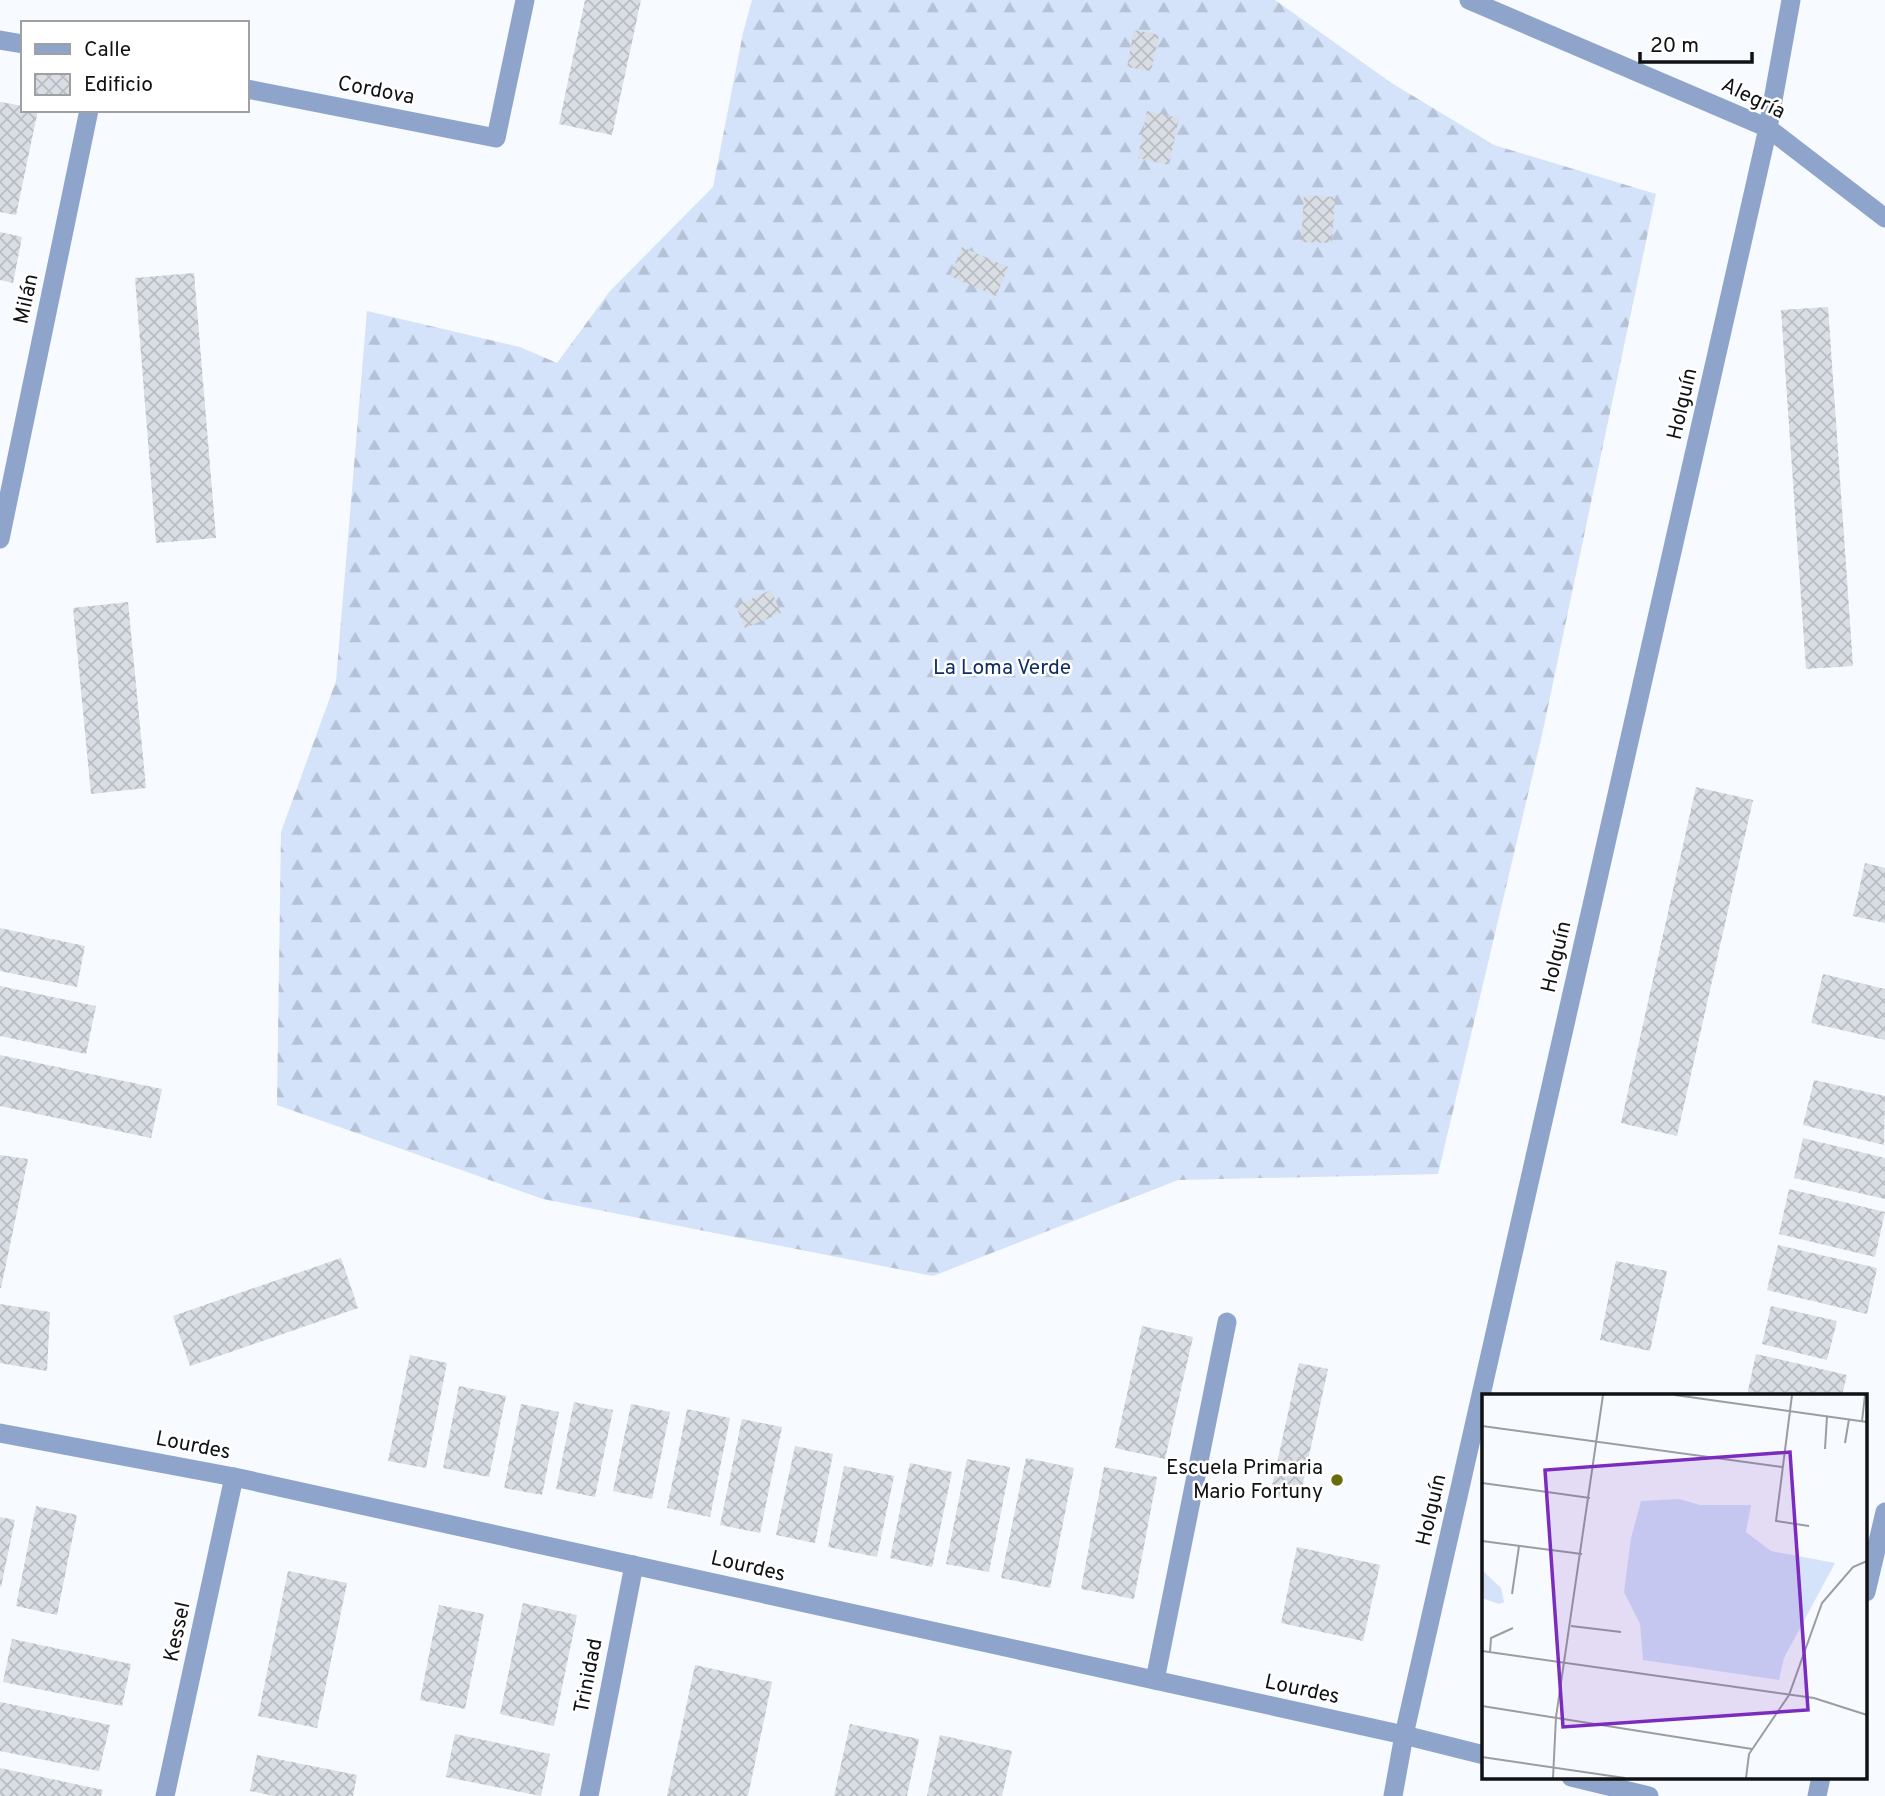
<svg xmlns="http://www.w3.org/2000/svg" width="1885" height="1796" viewBox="0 0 1885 1796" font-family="Overpass,sans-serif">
<defs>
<pattern id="forest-firs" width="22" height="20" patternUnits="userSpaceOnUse" patternTransform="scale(1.75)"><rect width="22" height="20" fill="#d4e2fa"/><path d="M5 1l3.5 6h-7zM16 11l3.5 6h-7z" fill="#b5c1d5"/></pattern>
<pattern id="building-cross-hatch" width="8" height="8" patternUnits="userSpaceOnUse" patternTransform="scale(1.75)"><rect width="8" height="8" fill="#d9dde4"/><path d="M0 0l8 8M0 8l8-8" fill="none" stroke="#b9bdc3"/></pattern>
</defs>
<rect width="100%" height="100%" fill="#f7fafe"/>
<polygon fill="url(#forest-firs)" points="752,0 1275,0 1390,82 1494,145 1656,194 1542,735 1438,1174 1178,1180 933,1276 543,1199 277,1105 281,832 336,681 367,311 520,347 557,363 610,291 713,187 743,33"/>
<g fill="url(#building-cross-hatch)">
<polygon points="585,0 641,0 612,135 559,124"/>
<polygon points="1134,30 1159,35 1151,71 1127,67"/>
<polygon points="0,102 23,106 23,110 38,110 16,215 0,212"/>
<polygon points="1147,111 1179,118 1169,165 1138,158"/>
<polygon points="1304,195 1335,197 1332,243 1301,242"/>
<polygon points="0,232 22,237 13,283 0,280"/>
<polygon points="962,247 1008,267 996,296 950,276"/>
<polygon points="194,273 216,538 156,543 135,278"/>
<polygon points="1828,307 1853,666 1806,669 1781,310"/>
<polygon points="771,590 781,613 745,628 736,606"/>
<polygon points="128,602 146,788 91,794 73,608"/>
<polygon points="1696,787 1753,800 1677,1136 1621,1123"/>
<polygon points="1865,863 1885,868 1885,923 1853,916"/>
<polygon points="0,928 85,946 77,987 0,971"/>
<polygon points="1823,974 1885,989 1885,1040 1811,1023"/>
<polygon points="0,986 96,1006 86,1054 0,1036"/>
<polygon points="0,1055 162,1089 151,1138 0,1106"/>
<polygon points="1814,1080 1885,1096 1884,1145 1803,1125"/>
<polygon points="1803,1138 1885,1158 1885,1199 1794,1178"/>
<polygon points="0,1155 28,1159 1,1288 0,1288"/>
<polygon points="1789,1189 1885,1212 1875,1257 1779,1234"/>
<polygon points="1778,1245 1877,1268 1867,1314 1767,1290"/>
<polygon points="341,1258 358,1308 190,1366 173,1316"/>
<polygon points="1616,1261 1667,1271 1650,1351 1600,1340"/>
<polygon points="0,1304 50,1312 47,1371 0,1363"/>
<polygon points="1771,1306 1837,1321 1827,1360 1762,1344"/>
<polygon points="1142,1326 1193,1337 1165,1459 1115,1448"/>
<polygon points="1756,1354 1847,1375 1842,1395 1747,1395"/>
<polygon points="410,1355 447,1363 426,1468 388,1461"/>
<polygon points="1299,1363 1328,1369 1299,1501 1270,1495"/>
<polygon points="459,1386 506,1396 489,1477 443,1468"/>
<polygon points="574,1402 613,1410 595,1497 556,1489"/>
<polygon points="521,1404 559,1412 542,1495 504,1488"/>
<polygon points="631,1404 670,1412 652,1499 613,1491"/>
<polygon points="687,1409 730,1418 710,1517 667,1508"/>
<polygon points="742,1419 782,1427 760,1533 720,1525"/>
<polygon points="795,1446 833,1454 815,1543 776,1535"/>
<polygon points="1026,1458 1074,1468 1050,1588 1001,1578"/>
<polygon points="967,1459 1010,1467 989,1572 946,1564"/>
<polygon points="910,1463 952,1472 932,1567 890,1558"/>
<polygon points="844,1466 894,1476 877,1557 828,1547"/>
<polygon points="1104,1467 1157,1477 1134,1599 1081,1589"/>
<polygon points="36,1506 77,1515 57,1615 16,1606"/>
<polygon points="0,1517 15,1520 1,1587 0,1586"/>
<polygon points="1297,1547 1380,1565 1363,1641 1281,1623"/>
<polygon points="288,1571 347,1583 317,1728 258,1716"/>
<polygon points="523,1603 577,1615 554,1726 500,1714"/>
<polygon points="439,1605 484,1614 465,1709 420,1700"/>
<polygon points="12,1639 131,1664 122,1706 3,1682"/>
<polygon points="695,1665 772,1682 748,1796 667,1796"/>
<polygon points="0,1702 110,1725 99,1771 0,1751"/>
<polygon points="850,1724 919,1739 907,1796 834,1796"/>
<polygon points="455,1734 550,1754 541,1796 446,1777"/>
<polygon points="940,1735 1012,1751 1002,1796 927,1796"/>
<polygon points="257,1755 357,1775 353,1796 274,1796 250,1791"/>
<polygon points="0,1768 103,1790 101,1796 0,1796"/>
</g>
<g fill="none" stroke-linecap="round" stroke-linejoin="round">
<polyline stroke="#8ea4cb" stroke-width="19" points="247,89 496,138 525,0"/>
<g stroke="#8ea4cb" stroke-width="19">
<polyline points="0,40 23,44"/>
<polyline points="0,539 89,110"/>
<polyline points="1155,1680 1227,1322"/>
<polyline points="165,1796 234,1477"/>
<polyline points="589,1796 634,1565"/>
<polyline points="1393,1796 1404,1735 1768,128 1469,0"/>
</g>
<g stroke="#8ea4cb" stroke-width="19">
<polyline points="1791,0 1768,128 1885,218"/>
<polyline points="0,1433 234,1477 1404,1735 1484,1755"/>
<polyline points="1866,1592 1885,1512"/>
<polyline points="1571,1777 1649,1796"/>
<polyline points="1817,1796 1821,1777"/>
</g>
</g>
<circle fill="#696c0c" stroke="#fff" stroke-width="2.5" cx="1337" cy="1480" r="7"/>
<g text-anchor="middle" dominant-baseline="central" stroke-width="5" stroke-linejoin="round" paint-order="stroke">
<g font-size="21" fill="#101113" stroke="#fff">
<text transform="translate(376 91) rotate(11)">Cordova</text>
<text transform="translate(1753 99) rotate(26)">Alegría</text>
<text transform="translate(27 299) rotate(-78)">Milán</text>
<text transform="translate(1683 404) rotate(-77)">Holguín</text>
<text transform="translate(1557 957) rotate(-77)">Holguín</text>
<text transform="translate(193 1446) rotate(11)">Lourdes</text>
<text transform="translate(1432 1510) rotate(-77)">Holguín</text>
<text transform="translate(748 1567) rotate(13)">Lourdes</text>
<text transform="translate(178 1632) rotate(-78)">Kessel</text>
<text transform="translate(589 1676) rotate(-79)">Trinidad</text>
<text transform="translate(1302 1690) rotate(12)">Lourdes</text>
</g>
<g font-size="21" fill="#0e2e67" stroke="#fff">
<text x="1002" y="668">La Loma Verde</text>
</g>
<g font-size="21" fill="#101113" stroke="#fff" text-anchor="end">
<text x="1323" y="1468">Escuela Primaria<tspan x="1323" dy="24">Mario Fortuny</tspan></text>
</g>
</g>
<g transform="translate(1482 1394)">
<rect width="385" height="385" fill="#f7fafe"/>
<path d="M 0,176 L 19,194 L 22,208 L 17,210 L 0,204 Z" fill="#d4e2fa"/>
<path d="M 197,105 L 218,111 L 269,111 L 264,138 L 289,157 L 353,169 L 302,264 L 297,286 L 161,266 L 158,230 L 142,198 L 149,144 L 159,107 Z" fill="#d4e2fa"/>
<path fill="none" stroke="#9b9da0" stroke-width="2" d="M 193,1 L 385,28M 310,1 L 294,127 L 327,132M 380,27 L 383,1M 0,32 L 300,73M 363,49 L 367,25M 343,55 L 345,22M 0,89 L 108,104M 0,147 L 100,160M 30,200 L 37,152M 89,232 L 139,238M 0,257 L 332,304 L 385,321M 8,258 L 9,244 L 31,234M 0,312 L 270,355M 0,363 L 143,384M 71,384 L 74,323 L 121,1M 264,384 L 267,360 L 307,301 L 340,209 L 371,173 L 385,167"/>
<path fill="#7b2cbf" fill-opacity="0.15" stroke="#7b2cbf" stroke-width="3.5" d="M 308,58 L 326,316 L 81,333 L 63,76 Z"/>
<rect width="385" height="385" fill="none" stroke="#101113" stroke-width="3.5"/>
</g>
<rect x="21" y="21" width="228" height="91" fill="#ffffff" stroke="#9fa0a1" stroke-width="2"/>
<rect x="35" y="44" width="35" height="10" fill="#8ea4cb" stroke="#9fa0a1" stroke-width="2"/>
<text x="84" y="56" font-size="21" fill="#101113">Calle</text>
<rect x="35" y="74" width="35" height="21" fill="url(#building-cross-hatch)" stroke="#9fa0a1" stroke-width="2"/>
<text x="84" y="91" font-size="21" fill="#101113">Edificio</text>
<path d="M1640 52v10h112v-10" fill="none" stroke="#101113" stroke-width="3.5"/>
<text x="1650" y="52" font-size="21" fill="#101113" stroke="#ffffff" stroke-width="5" paint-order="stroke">20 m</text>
</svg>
